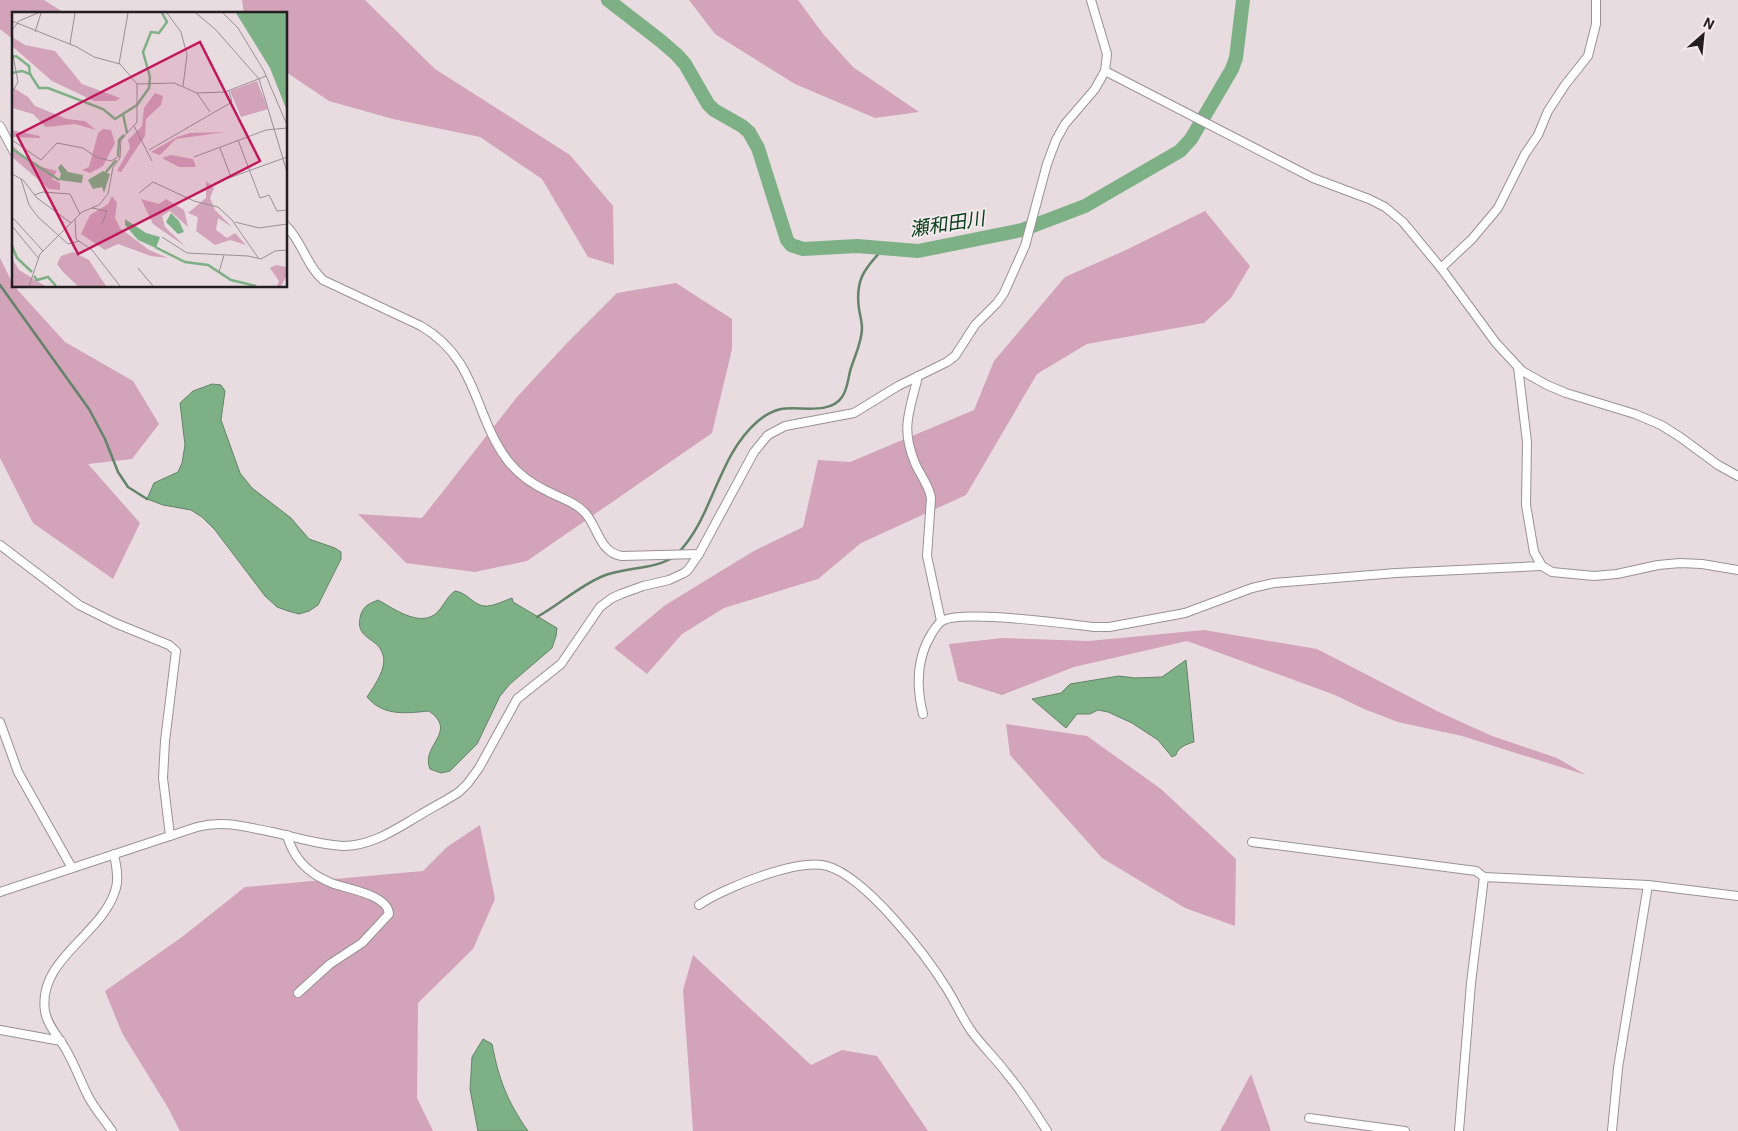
<svg xmlns="http://www.w3.org/2000/svg" width="1738" height="1131" viewBox="0 0 1738 1131" font-family="Roboto,'Noto Sans JP',sans-serif">
<rect width="100%" height="100%" fill="#e8dce1"/>
<g fill="#d2a3b9">
<polygon points="0,0 44,0 66,14 14,14 14,40 0,29"/>
<polygon points="242,0 365,0 435,69 570,155 613,206 614,265 588,257 542,179 480,137 393,119 329,101 286,72 286,14 244,14"/>
<polygon points="689,0 798,0 824,35 853,67 919,112 875,118 795,84 715,34"/>
<polygon points="1205,211 1250,266 1231,298 1204,323 1087,344 1037,374 966,495 861,543 818,579 724,608 682,634 647,674 614,648 664,606 752,552 803,527 818,460 850,462 974,410 994,361 1065,277 1126,250"/>
<polygon points="0,258 14,286 65,342 133,381 159,424 132,459 88,464 140,523 113,579 33,523 0,458"/>
<polygon points="676,283 732,319 732,349 712,433 527,561 475,572 406,563 358,514 422,518 517,397 567,343 617,293"/>
<polygon points="1204,630 1317,649 1439,712 1492,736 1557,758 1586,775 1462,736 1398,722 1364,709 1335,695 1187,641 1074,667 1002,695 958,681 949,644 1002,638 1089,641"/>
<polygon points="1006,724 1087,736 1161,789 1236,859 1235,926 1185,908 1102,858 1010,755"/>
<polygon points="480,825 495,899 473,949 418,1003 417,1098 433,1131 180,1131 167,1106 122,1033 105,991 182,937 245,887 423,871 447,847"/>
<polygon points="693,955 811,1065 842,1050 877,1056 928,1131 693,1131 683,990"/>
<polygon points="1251,1074 1271,1131 1220,1131 1223,1126"/>
</g>
<g fill="#7eb086" stroke="#638468">
<polygon points="212,384 221,385 225,391 221,420 240,473 252,488 291,518 309,539 335,548 341,552 341,559 318,605 309,611 299,614 288,611 277,607 265,596 215,530 202,517 191,510 163,505 147,499 154,483 178,472 182,463 185,445 180,403 193,391"/>
<path d="M 455,591 C 467,593 470,601 480,605 C 489,609 503,601 512,598 L 513,602 L 557,628 L 556,636 L 552,648 L 510,684 L 500,696 L 477,744 L 450,771 L 441,773 L 430,769 C 420,745 459,732 429,711 C 407,713 384,717 367,697 C 374,686 387,669 383,655 C 378,636 353,640 361,614 C 364,605 371,603 378,600 C 393,608 417,626 434,615 C 442,610 446,597 455,591 Z"/>
<path d="M 1186,660 L 1194,742 C 1187,744 1178,747 1176,755 L 1172,757 L 1158,740 L 1132,723 L 1108,712 L 1098,710 L 1090,714 L 1077,714 L 1066,728 L 1032,699 L 1061,693 L 1070,684 L 1119,676 L 1135,678 L 1162,677 Z"/>
<path d="M 483,1039 L 492,1044 C 499,1080 507,1101 528,1131 L 478,1131 L 470,1089 L 472,1057 Z"/>
</g>
<g fill="none" stroke-linecap="round" stroke-linejoin="round">
<g stroke="#638468" stroke-width="2.5">
<polyline points="0,285 89,409 105,439 118,472 128,487 147,499"/>
<path d="M 678,553 C 714,516 717,456 758,421 C 765,415 772,411 781,409 C 800,406 830,415 842,397 C 848,389 848,377 851,368 C 855,355 862,342 862,328 C 862,322 860,315 859,309 C 855,280 864,269 883,249"/>
<path d="M 537,617 C 559,605 579,586 603,576 C 626,567 652,570 674,557"/>
</g>
<polyline stroke="#7eb086" stroke-width="14" points="608,0 661,41 677,55 685,64 708,104 714,110 742,126 749,132 758,148 787,240 791,245 803,249 857,246 918,251 1022,230 1085,206 1180,151 1191,139 1232,69 1236,58 1243,0"/>
<g stroke="#9a9095" stroke-width="10">
<g id="minor">
<polyline points="1105,71 1313,178 1369,199 1385,207 1403,222 1441,268 1496,343 1522,371 1547,385 1566,393 1635,414 1661,425 1680,437 1718,465 1738,476"/>
<polyline points="0,126 14,152"/>
<path d="M 286,226 C 302,241 306,265 323,280 L 421,326 C 479,360 473,415 508,461 C 519,475 532,484 547,491 C 560,498 576,502 586,514 C 598,528 600,553 622,556 L 699,554"/>
<polyline points="1441,268 1472,239 1498,208 1525,154 1538,135 1548,111 1565,85 1588,56 1596,24 1596,0"/>
<polyline points="1518,367 1527,442 1526,505 1534,552 1542,566 1552,572 1594,576 1617,574 1658,565 1680,563 1702,564 1738,570"/>
<path d="M 918,376 C 910,411 900,427 915,463 C 920,475 929,485 931,498 L 927,556 L 941,621"/>
<polyline points="0,545 79,605 115,623 169,645 176,651 165,741 163,778 170,836"/>
<path d="M 923,714 C 916,686 917,657 932,633 C 935,629 938,623 942,621 C 961,609 1067,624 1094,627 L 1109,627 L 1131,623 L 1185,613 L 1252,588 L 1274,583 L 1396,573 L 1542,566"/>
<polyline points="0,722 18,772 72,868"/>
<path d="M 287,835 C 291,850 300,864 313,873 C 319,878 327,881 334,884 C 349,889 388,895 389,914 L 362,943 L 330,964 L 298,993"/>
<polyline points="1252,842 1476,871 1484,877 1648,885 1738,896"/>
<path d="M 0,892 L 197,827 C 224,820 245,827 272,832 C 295,837 319,845 343,846 C 372,846 396,829 420,815 C 433,807 447,800 459,792 L 468,783 L 479,768 L 517,699 L 561,664 L 600,607 L 612,598 L 621,594 L 643,586 L 669,580 L 684,573 L 688,570 L 699,554 L 754,452 L 768,435 L 785,426 L 854,413 L 898,386 L 947,362 L 955,356 L 975,325 L 997,303 L 1004,293 L 1025,246 L 1047,164 L 1056,140 L 1065,124 L 1095,89 L 1105,71 L 1107,54 L 1091,0"/>
<path d="M 699,905 C 723,888 798,858 827,866 C 866,877 926,955 947,989 C 956,1003 962,1018 972,1032 C 983,1047 997,1060 1008,1075 C 1023,1093 1035,1112 1047,1131"/>
<polyline points="0,1030 61,1041"/>
<polyline points="1309,1118 1405,1131"/>
<path d="M 112,1131 C 104,1119 94,1108 88,1096 C 80,1080 74,1063 65,1048 C 58,1036 47,1025 45,1011 C 37,959 104,934 116,888 C 119,877 116,865 114,854"/>
<polyline points="1459,1131 1471,983 1484,877"/>
<polyline points="1612,1131 1618,1068 1648,885"/>
</g>
</g>
<use href="#minor" stroke="#fff" stroke-width="8"/>
</g>
<g text-anchor="middle" dominant-baseline="central" stroke-width="4" stroke-linejoin="round" paint-order="stroke">
<g font-size="19" font-style="italic" fill="#044019" stroke="#f5e9ee">
<text transform="translate(947 224) rotate(-9)">瀬和田川</text>
</g>
</g>
<g transform="translate(12 12)">
<rect width="275" height="275" fill="#e8dce1"/>
<path d="M 0,25 L 13,33 L 43,39 L 70,72 L 108,86 L 104,89 L 82,89 L 40,69 L 0,34 ZM 245,69 L 256,97 L 229,105 L 218,79 ZM 0,75 L 16,85 L 23,94 L 55,107 L 73,109 L 84,118 L 63,112 L 34,115 L 21,102 L 0,96 ZM 143,81 L 151,84 L 149,93 L 134,107 L 133,124 L 109,160 L 105,159 L 118,136 L 116,128 L 130,114 L 132,96 ZM 91,117 L 99,118 L 103,131 L 91,154 L 78,161 L 70,158 L 77,155 L 86,121 ZM 0,118 L 27,124 L 29,126 L 0,125 ZM 213,120 L 164,127 L 148,143 L 139,140 L 165,125 L 178,121 ZM 0,133 L 22,153 L 45,159 L 40,167 L 48,171 L 48,178 L 37,177 L 0,145 ZM 159,143 L 181,147 L 184,155 L 167,155 L 150,146 ZM 194,169 L 202,176 L 198,186 L 203,198 L 220,215 L 206,206 L 204,218 L 215,226 L 223,221 L 234,233 L 218,228 L 203,233 L 184,219 L 186,205 L 176,201 L 194,186 ZM 100,184 L 105,191 L 103,206 L 108,216 L 137,238 L 156,246 L 139,244 L 106,232 L 93,238 L 69,222 L 78,203 L 96,192 ZM 129,187 L 147,192 L 154,187 L 172,198 L 176,215 L 158,199 L 150,204 L 153,215 L 174,235 L 141,212 ZM 61,240 L 77,248 L 94,274 L 66,274 L 51,260 L 45,252 L 49,244 ZM 0,247 L 7,258 L 33,274 L 0,274 ZM 264,253 L 275,255 L 275,263 L 269,274 L 265,274 L 267,269 L 258,256 Z" fill="#d2a3b9"/>
<path d="M 224,1 L 275,1 L 275,99 L 258,56 ZM 49,152 L 56,160 L 71,163 L 70,171 L 47,168 L 49,162 L 46,156 ZM 91,159 L 98,162 L 92,181 L 90,175 L 81,177 L 76,168 ZM 159,201 L 167,209 L 172,220 L 166,222 L 154,210 ZM 113,207 L 134,221 L 148,225 L 144,236 L 126,228 L 113,213 Z" fill="#7eb086"/>
<path fill="none" stroke="#7eb086" stroke-width="2.5" d="M 0,45 L 4,44 L 17,54 L 18,62 L 27,76 L 36,76 L 91,97 L 103,107 L 125,93 L 137,76 L 138,65 L 131,40 L 139,20 L 147,21 L 155,10 L 150,1M 0,61 L 10,59 L 18,62M 111,102 L 115,121M 0,137 L 47,168M 106,144 L 107,128 L 112,123M 94,160 L 104,148M 0,234 L 5,246 L 20,260M 143,235 L 173,250 L 196,253 L 219,268 L 244,274M 22,264 L 25,268 L 36,265 L 44,274"/>
<path fill="none" stroke="#999094" stroke-width="1" d="M 155,1 L 169,20 L 175,43 L 171,74M 184,1 L 204,18 L 247,67 L 275,160M 211,1 L 226,16 L 252,59 L 275,113M 0,9 L 65,35 L 82,45 L 108,52 L 125,72 L 125,110 L 109,128 L 108,146 L 101,155 L 96,182 L 87,193 L 70,200 L 28,242 L 17,274M 0,18 L 7,9 L 26,1M 23,20 L 29,1M 58,32 L 63,1M 0,38 L 6,70 L 0,80M 107,52 L 116,1M 125,72 L 162,71 L 185,81 L 213,80 L 254,64M 185,81 L 198,100M 122,114 L 140,149M 0,128 L 29,148 L 45,131 L 71,136 L 84,145 L 99,149 L 108,144M 226,128 L 248,186 L 257,183 L 265,199 L 275,198M 208,136 L 219,165M 137,138 L 220,90 L 217,79M 182,145 L 254,118 L 275,116M 0,162 L 11,168 L 25,186 L 59,211M 9,167 L 17,193 L 26,205 L 56,232 L 67,229M 203,171 L 275,145M 127,181 L 141,170 L 182,189 L 206,195 L 220,208 L 247,247M 22,183 L 31,180 L 58,182 L 68,202M 80,196 L 95,199 L 90,212M 0,205 L 31,239M 63,207 L 64,227 L 80,238 L 108,274M 223,210 L 247,216 L 275,212M 0,214 L 27,247M 150,225 L 175,241 L 236,244 L 249,247 L 263,239 L 275,238M 126,256 L 141,274M 207,260 L 212,243"/>
<path fill="#c2185b" fill-opacity="0.15" stroke="#c2185b" stroke-width="2.5" d="M 188,30 L 248,149 L 66,242 L 5,123 Z"/>
<rect width="275" height="275" fill="none" stroke="#231f21" stroke-width="2.5"/>
</g>
<g transform="translate(1703 35) rotate(27)" stroke="#f5e9ee" stroke-width="4" paint-order="stroke">
<path d="M0-4L9 19L0 12L-9 19Z" fill="#231f21"/>
<text y="-8" font-size="14" font-weight="bold" text-anchor="middle" fill="#231f21">N</text>
</g>
</svg>
